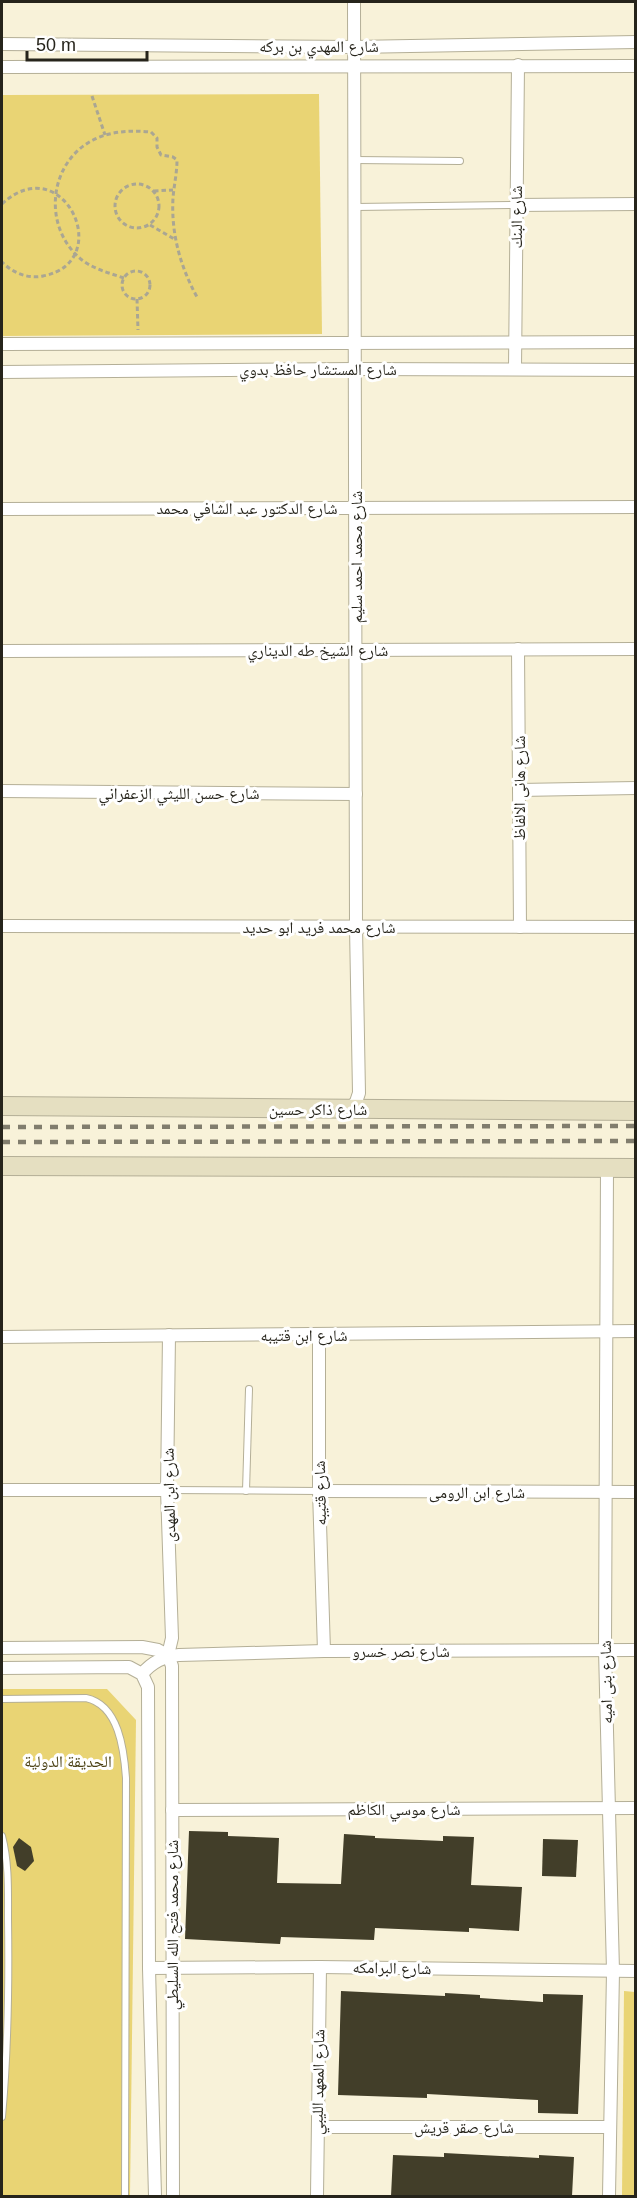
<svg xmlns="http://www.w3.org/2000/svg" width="637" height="2198" viewBox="0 0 637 2198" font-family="Helvetica,'Noto Naskh Arabic',sans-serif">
<rect width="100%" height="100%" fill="#f8f2d9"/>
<g fill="#e9d474">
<polygon points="319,94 322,334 2,336 2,95"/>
<polygon points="2,1689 107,1689 136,1720 130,2196 2,2196"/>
<polygon points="624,1991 635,1992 635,2196 622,2196"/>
</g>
<g fill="#423e29">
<polygon points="189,1831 228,1832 228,1836 279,1838 277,1883 341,1884 344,1834 375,1836 375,1838 443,1841 443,1836 474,1837 471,1885 522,1887 519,1931 469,1928 469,1932 375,1928 374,1940 281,1937 280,1944 185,1939"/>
<polygon points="19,1838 31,1847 34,1861 25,1871 17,1866 13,1847"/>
<polygon points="543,1839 578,1840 576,1877 542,1876"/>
<polygon points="341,1991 445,1996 445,1993 480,1995 480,1998 543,2002 543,1994 583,1995 578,2114 538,2113 538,2100 427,2094 427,2098 338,2095"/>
<polygon points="444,2153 539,2158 539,2155 574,2157 572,2196 391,2196 393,2155 444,2157"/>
</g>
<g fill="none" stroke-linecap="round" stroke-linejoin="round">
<g stroke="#b4af97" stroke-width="8">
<g id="service">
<polyline points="354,160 460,161"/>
<polyline points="355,207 516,205"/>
<polyline points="167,1490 319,1491"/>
<polyline points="246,1491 249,1389"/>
<path d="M 2,1699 L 86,1698 C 119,1705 124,1750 126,1778 L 125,2196"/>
<path d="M 2,1836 C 9,1863 8,1891 8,1919 C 9,1985 8,2051 2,2117"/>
</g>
</g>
<g stroke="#b4af97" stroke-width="14">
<g id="minor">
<polyline points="2,44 354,47 636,42"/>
<polyline points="2,67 636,66"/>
<polyline points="516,205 636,204"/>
<polyline points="2,344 636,342"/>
<polyline points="515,369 518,65"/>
<polyline points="2,372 355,369 636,370"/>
<polyline points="2,509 636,507"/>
<polyline points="518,649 520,927"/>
<polyline points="2,651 636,649"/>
<polyline points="519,790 636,788"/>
<polyline points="2,791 356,794"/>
<polyline points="2,926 636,927"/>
<polyline points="349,1109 356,1102 359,1093 356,927 354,2"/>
<polyline points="607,1167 605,1650 613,1971 609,2196"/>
<polyline points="319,1335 319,1491 324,1651"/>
<polyline points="2,1337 636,1331"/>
<polyline points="2,1490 167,1490"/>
<polyline points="319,1491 636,1492"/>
<polyline points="2,1648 142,1647 158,1650 168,1655"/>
<polyline points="168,1655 172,1666 173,2196"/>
<polyline points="168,1655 172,1638 167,1490 169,1335"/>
<polyline points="2,1668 129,1667 142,1674 148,1687 149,1968 155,2196"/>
<path d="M 142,1674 C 152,1662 163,1656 179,1655 L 324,1651 L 636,1650"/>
<polyline points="172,1810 636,1808"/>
<polyline points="149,1968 320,1967 636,1971"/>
<polyline points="318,2127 610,2127"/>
<polyline points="317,2196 320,1967"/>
</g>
</g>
<g stroke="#b4af97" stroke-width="20">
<g id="secondary">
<polyline points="2,1106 636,1111"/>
<polyline points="2,1166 636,1168"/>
</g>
</g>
<g stroke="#aaa693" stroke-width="3" stroke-dasharray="4.5 3" stroke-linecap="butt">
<polyline points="92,96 105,135"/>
<circle cx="137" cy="206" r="22"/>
<polyline points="154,191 173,190"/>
<path d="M 2,204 C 63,147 117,262 43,276 C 27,279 13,273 2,262"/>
<polyline points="150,225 176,240"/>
<circle cx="136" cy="285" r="14"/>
<path d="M 124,278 C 109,273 94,269 82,260 C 42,228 48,163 93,140 C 111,131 131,130 151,132 L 157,138 L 157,147 L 161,155 L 173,157 L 177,160 C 177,173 174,185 173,198 C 171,233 180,266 197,297"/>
<polyline points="137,299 138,330"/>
</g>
<use href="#service" stroke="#fff" stroke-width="6"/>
<use href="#minor" stroke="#fff" stroke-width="12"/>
<use href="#secondary" stroke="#e5dfc1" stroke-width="18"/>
<g stroke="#817d6d" stroke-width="4.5" stroke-dasharray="8 8" stroke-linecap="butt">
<polyline points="2,1127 636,1126"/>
<polyline points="2,1142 636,1141"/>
</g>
</g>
<g text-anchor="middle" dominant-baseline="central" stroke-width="6" stroke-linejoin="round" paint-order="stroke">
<g font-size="16" fill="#26241b" stroke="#fff">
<text x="319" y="46">شارع المهدي بن بركه</text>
<text transform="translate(516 217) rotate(-90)">شارع البنك</text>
<text x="318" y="369">شارع المستشار حافظ بدوي</text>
<text x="247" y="508">شارع الدكتور عبد الشافي محمد</text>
<text transform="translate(356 557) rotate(-90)">شارع محمد احمد سليم</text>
<text x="318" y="650">شارع الشيخ طه الديناري</text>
<text transform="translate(519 788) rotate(-90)">شارع هانى الالفاظ</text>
<text x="179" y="793">شارع حسن الليثي الزعفراني</text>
<text x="319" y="927">شارع محمد فريد ابو حديد</text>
<text x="318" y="1109">شارع ذاكر حسين</text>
<text x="304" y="1335">شارع ابن قتيبه</text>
<text x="477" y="1492">شارع ابن الرومى</text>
<text transform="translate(320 1493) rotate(-91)">شارع قتيبه</text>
<text transform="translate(169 1495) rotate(-91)">شارع ابن المهدى</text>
<text x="401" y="1651">شارع نصر خسرو</text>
<text transform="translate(606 1682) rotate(-91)">شارع بنى اميه</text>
<text x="404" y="1809">شارع موسي الكاظم</text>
<text transform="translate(172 1925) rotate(-90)">شارع محمد فتح الله السليطي</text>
<text transform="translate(392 1968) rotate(1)">شارع البرامكه</text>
<text transform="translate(318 2082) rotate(-89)">شارع المعهد الليبي</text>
<text x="464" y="2127">شارع صقر قريش</text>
</g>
<g font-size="16" fill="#4b4114" stroke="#fff">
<text x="68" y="1761">الحديقة الدولية</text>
</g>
</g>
<rect width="637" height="2198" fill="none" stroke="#26241b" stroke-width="6"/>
<path d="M27 51v9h120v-9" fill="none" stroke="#26241b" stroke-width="3"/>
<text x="36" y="51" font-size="18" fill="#26241b" stroke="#ffffff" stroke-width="4.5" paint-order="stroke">50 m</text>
</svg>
